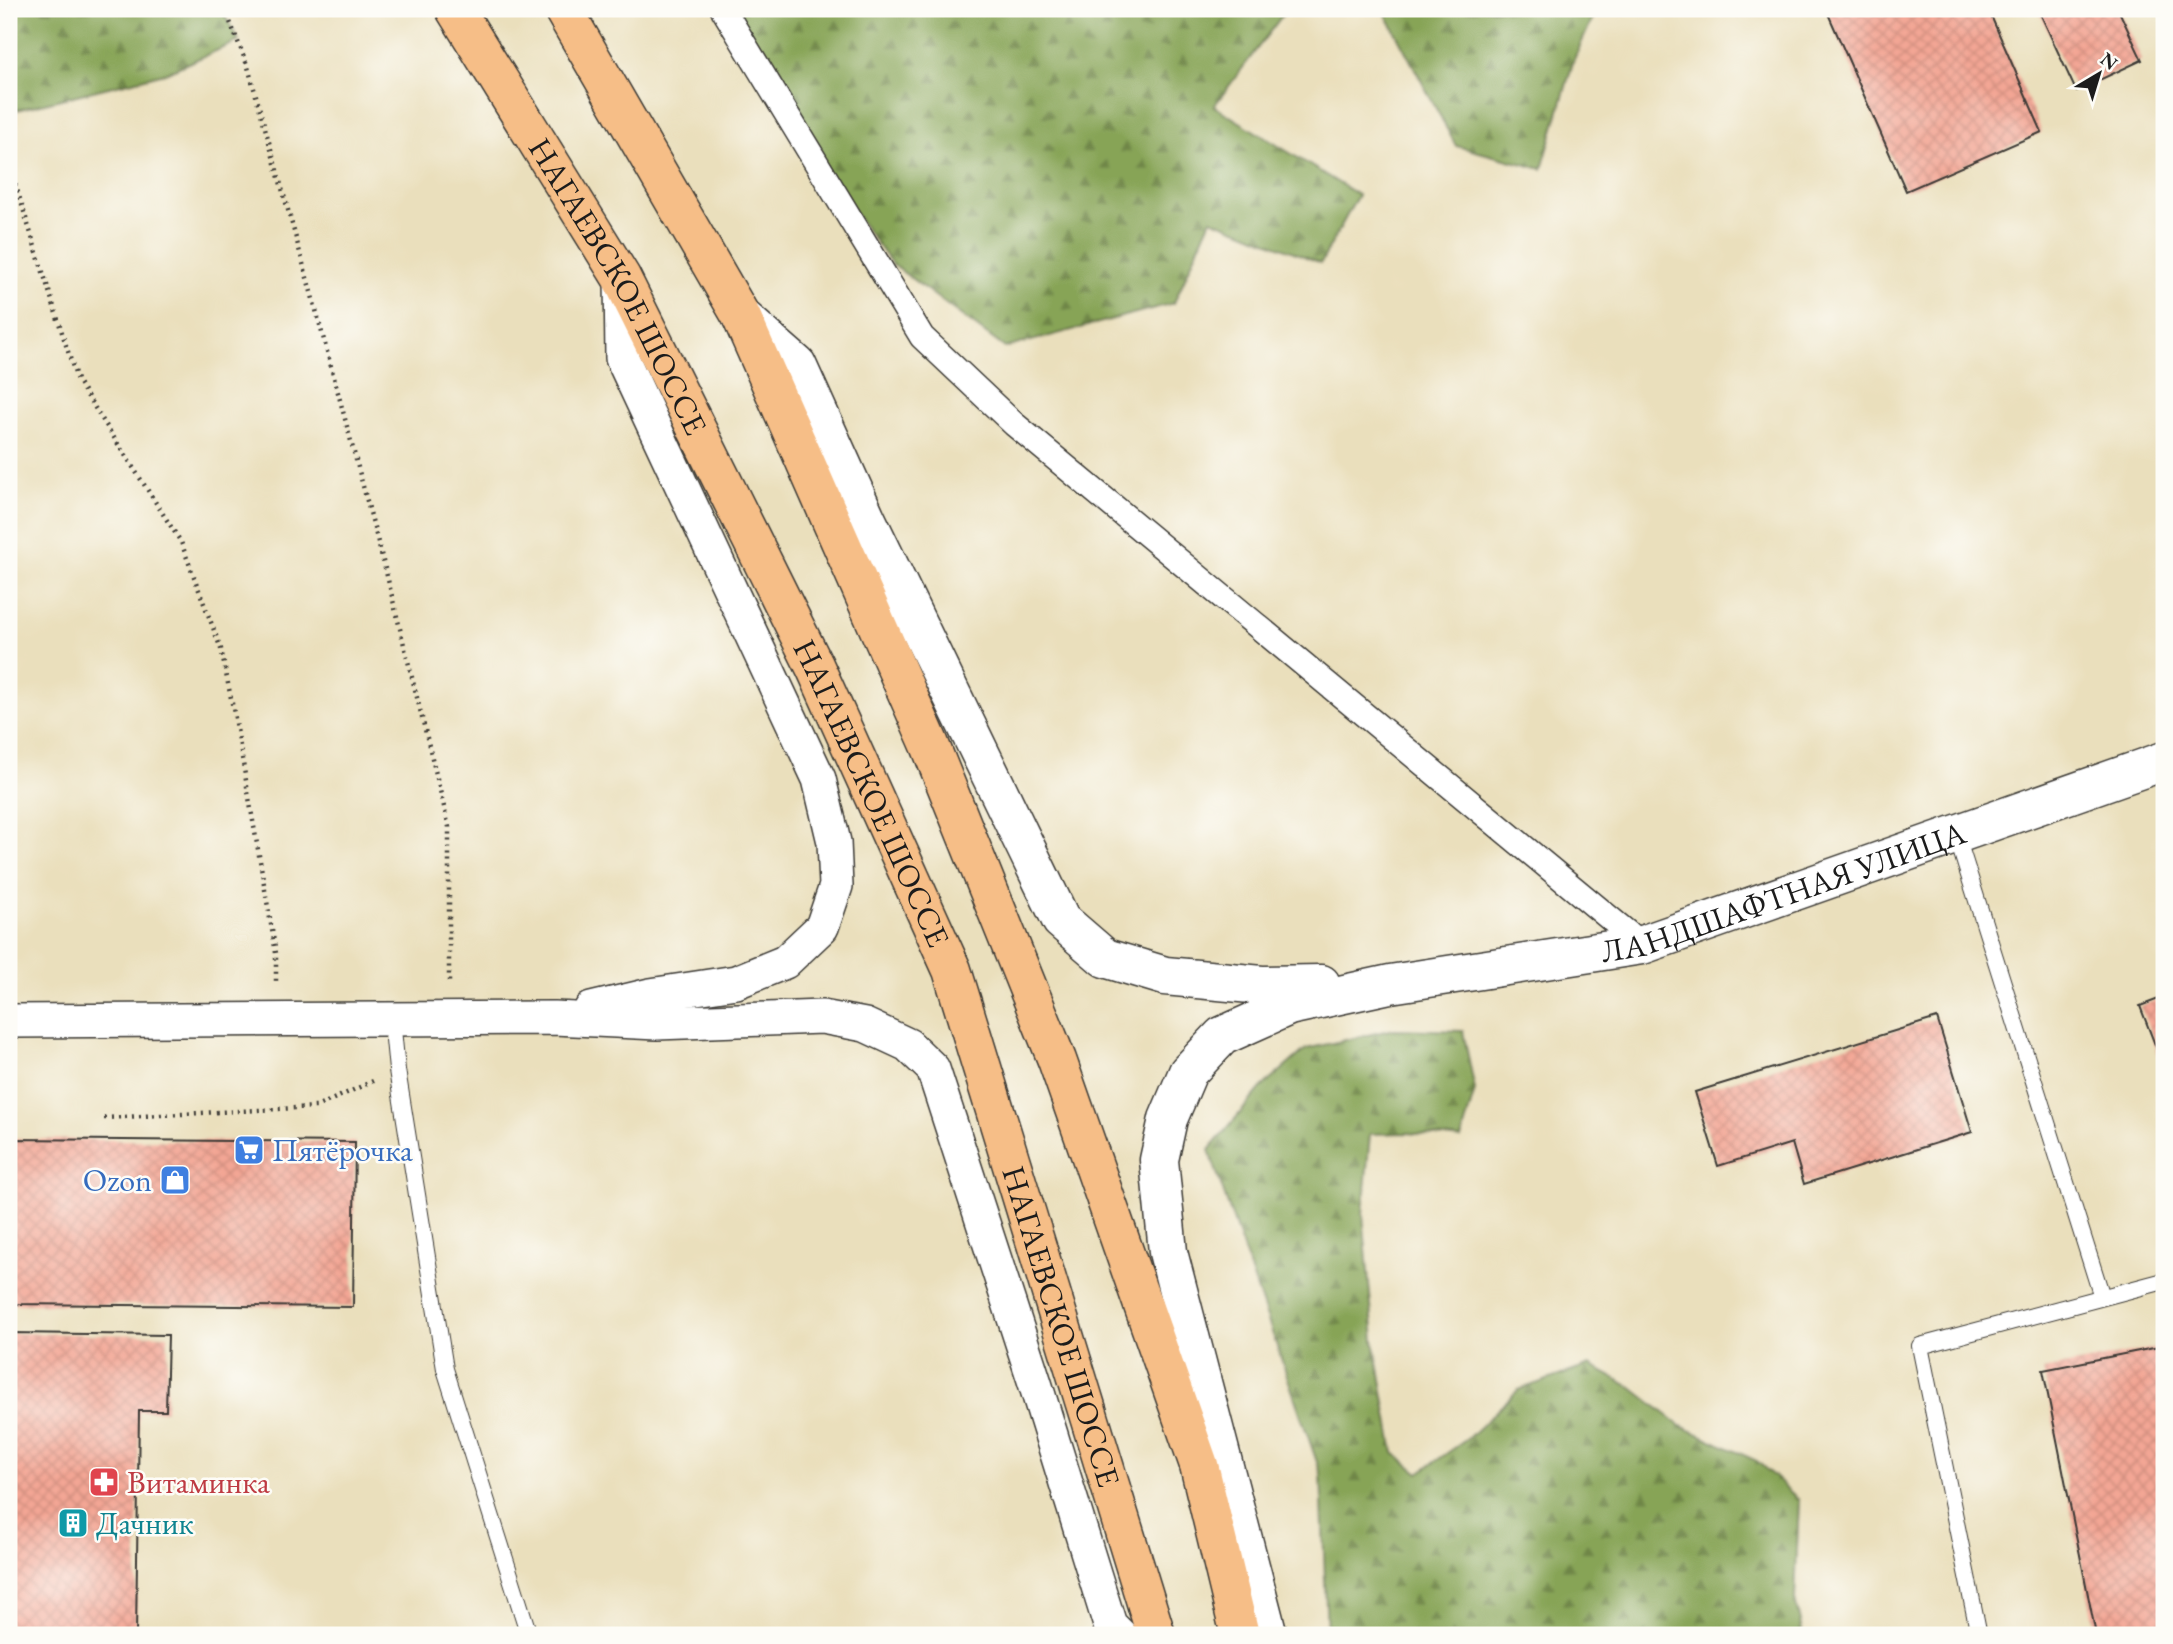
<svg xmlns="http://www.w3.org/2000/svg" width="2173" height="1644" viewBox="0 0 2173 1644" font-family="'EB Garamond',serif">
<defs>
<pattern id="forest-firs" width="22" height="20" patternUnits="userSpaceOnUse" patternTransform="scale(1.75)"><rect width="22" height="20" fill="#87a457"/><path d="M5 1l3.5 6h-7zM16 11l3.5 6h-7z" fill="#6e8547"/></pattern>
<pattern id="building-cross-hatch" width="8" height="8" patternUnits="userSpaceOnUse" patternTransform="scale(1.75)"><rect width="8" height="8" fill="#f3a694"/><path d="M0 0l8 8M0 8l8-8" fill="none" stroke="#d08e7f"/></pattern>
</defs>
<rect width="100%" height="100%" fill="#fdfcf7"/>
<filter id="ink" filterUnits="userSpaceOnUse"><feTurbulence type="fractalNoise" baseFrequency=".0143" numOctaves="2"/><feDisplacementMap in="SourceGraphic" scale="14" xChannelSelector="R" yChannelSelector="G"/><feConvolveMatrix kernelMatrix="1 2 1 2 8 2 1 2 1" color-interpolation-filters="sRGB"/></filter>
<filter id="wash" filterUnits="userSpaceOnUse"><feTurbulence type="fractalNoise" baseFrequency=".00686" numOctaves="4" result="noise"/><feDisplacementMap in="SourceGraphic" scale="28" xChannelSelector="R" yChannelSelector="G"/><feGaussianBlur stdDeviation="1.57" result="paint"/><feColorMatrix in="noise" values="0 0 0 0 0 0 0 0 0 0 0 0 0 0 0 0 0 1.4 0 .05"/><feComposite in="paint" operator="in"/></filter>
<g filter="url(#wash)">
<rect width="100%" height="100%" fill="#eadfbc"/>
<g fill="url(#forest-firs)" stroke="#52603a" stroke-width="2">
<polygon points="9,9 221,9 239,41 165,73 17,110 9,108"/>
<polygon points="725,9 1287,9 1214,106 1358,195 1321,263 1211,219 1174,303 1005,348 892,264 754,76"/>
<polygon points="1383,9 1597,9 1574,59 1542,169 1456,146"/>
<polygon points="1394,1029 1463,1031 1475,1090 1461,1139 1408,1133 1370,1134 1363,1214 1374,1340 1394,1453 1419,1473 1467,1439 1518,1390 1590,1365 1631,1387 1681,1426 1757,1461 1799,1500 1795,1600 1803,1635 1327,1635 1321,1474 1209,1150 1261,1088 1306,1049"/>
</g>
<g id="blocks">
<g fill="url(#building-cross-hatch)">
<polygon points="1826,9 1988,9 2042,132 1906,191"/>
<polygon points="2038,9 2118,9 2142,60 2076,91"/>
<polygon points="9,524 11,524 15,584 9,585"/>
<polygon points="2164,997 2164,1068 2140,1006"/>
<polygon points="1937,1018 1972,1132 1804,1184 1792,1143 1718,1166 1695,1092"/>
<polygon points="9,1139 355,1142 353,1307 9,1304"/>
<polygon points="9,1333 168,1335 166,1411 139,1411 136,1635 9,1635"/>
<polygon points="2164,1346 2164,1635 2096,1635 2043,1370"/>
</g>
</g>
</g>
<g filter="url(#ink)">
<use href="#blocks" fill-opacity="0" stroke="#3b3934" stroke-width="2"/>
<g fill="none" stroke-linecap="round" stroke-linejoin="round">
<g stroke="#3b3934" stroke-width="18">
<g id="service">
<polyline points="1956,834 2102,1297"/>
<polyline points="392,1019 397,1070 445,1369 529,1635"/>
<polyline points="1979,1635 1920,1346 2164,1281"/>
</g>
</g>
<g stroke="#3b3934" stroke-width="27">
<polyline id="pedestrian" points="723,9 922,337 1014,424 1642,945"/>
</g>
<g stroke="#3b3934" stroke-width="36">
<g id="minor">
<polyline points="591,1009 650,995 736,982 785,962 822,927 836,886 834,842 819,779 622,358 621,277"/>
<polyline points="9,1021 554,1018 657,1023 822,1017 865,1025 908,1045 933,1069 1035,1383 1110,1625 1120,1635"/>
</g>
</g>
<g stroke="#3b3934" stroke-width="41">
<g id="tertiary">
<polyline points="741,316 797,365 866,518 1061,920 1105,958 1165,976 1262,985 1321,984"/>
<path id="s1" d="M 1268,1635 L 1168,1252 L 1159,1160 L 1168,1119 L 1188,1072 L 1222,1036 L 1289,1006 L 1390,984 L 1642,945 L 2164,761"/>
</g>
</g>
<g stroke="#3b3934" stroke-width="41">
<g id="primary">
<path id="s2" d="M 455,9 L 621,277 L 815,667 L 952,970 L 1156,1635"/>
<polyline points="563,9 741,316 930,745 1057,1060 1199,1465 1240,1635"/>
</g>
</g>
<g stroke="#3b3934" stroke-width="4.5" stroke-dasharray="2 5" stroke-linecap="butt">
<polyline points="225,9 248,67 313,299 387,576 449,827 449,985"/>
<polyline points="9,164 77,380 181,542 221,649 236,723 276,953 276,985"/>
<polyline points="104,1118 316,1107 373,1081"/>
</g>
<use href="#service" stroke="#fff" stroke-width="16"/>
<use href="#pedestrian" stroke="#fff" stroke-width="24"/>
<use href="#minor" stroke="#fff" stroke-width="33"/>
<use href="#tertiary" stroke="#fff" stroke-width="38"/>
<use href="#primary" stroke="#f6be87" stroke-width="38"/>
</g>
</g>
<defs>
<g id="supermarket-square" transform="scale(1.575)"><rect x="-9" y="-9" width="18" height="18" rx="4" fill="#3f7fe0" stroke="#fdfcf7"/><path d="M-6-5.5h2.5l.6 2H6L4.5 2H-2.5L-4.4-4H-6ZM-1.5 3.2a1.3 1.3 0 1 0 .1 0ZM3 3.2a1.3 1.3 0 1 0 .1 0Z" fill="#fff"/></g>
<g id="shop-square" transform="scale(1.575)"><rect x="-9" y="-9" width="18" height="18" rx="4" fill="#3f7fe0" stroke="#fdfcf7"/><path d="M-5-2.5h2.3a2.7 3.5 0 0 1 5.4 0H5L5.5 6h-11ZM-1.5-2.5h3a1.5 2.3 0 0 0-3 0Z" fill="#fff"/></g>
<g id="pharmacy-square" transform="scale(1.575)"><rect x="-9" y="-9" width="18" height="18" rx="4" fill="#e0444e" stroke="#fdfcf7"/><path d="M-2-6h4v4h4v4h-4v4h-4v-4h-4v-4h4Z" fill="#fff"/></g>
<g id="building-square" transform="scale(1.575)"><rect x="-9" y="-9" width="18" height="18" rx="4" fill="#0f9aa8" stroke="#fdfcf7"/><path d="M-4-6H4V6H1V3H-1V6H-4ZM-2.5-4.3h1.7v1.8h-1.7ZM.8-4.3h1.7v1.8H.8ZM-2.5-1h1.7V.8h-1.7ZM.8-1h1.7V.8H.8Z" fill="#fff"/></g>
</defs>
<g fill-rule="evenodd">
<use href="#supermarket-square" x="249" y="1150"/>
<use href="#shop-square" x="175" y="1180"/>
<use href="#pharmacy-square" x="104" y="1482"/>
<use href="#building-square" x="73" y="1523"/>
</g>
<g text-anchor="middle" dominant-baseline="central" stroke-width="5" stroke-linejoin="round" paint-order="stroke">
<g font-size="32" fill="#1c1c1c" stroke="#fdfcf7">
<text stroke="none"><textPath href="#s2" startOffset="322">НАГАЕВСКОЕ ШОССЕ</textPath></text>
<text stroke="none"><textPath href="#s2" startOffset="889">НАГАЕВСКОЕ ШОССЕ</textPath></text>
<text stroke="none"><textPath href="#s1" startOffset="1213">ЛАНДШАФТНАЯ УЛИЦА</textPath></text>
<text stroke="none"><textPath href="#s2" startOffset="1456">НАГАЕВСКОЕ ШОССЕ</textPath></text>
</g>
<g font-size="32" fill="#366cbe" stroke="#fdfcf7" text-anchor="start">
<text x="272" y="1150">Пятёрочка</text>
<text x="152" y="1180" text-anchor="end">Ozon</text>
</g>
<g font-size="32" fill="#be3a42" stroke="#fdfcf7" text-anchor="start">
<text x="127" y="1482">Витаминка</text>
</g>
<g font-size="32" fill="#0d838f" stroke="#fdfcf7" text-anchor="start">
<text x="96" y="1523">Дачник</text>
</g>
</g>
<rect width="2173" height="1644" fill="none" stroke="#fdfcf7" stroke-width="35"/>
<g transform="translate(2099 74) rotate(38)" stroke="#fdfcf7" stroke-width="5" paint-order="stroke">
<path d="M0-5L12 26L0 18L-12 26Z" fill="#1c1c1c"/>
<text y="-10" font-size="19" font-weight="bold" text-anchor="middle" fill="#1c1c1c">N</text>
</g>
</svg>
